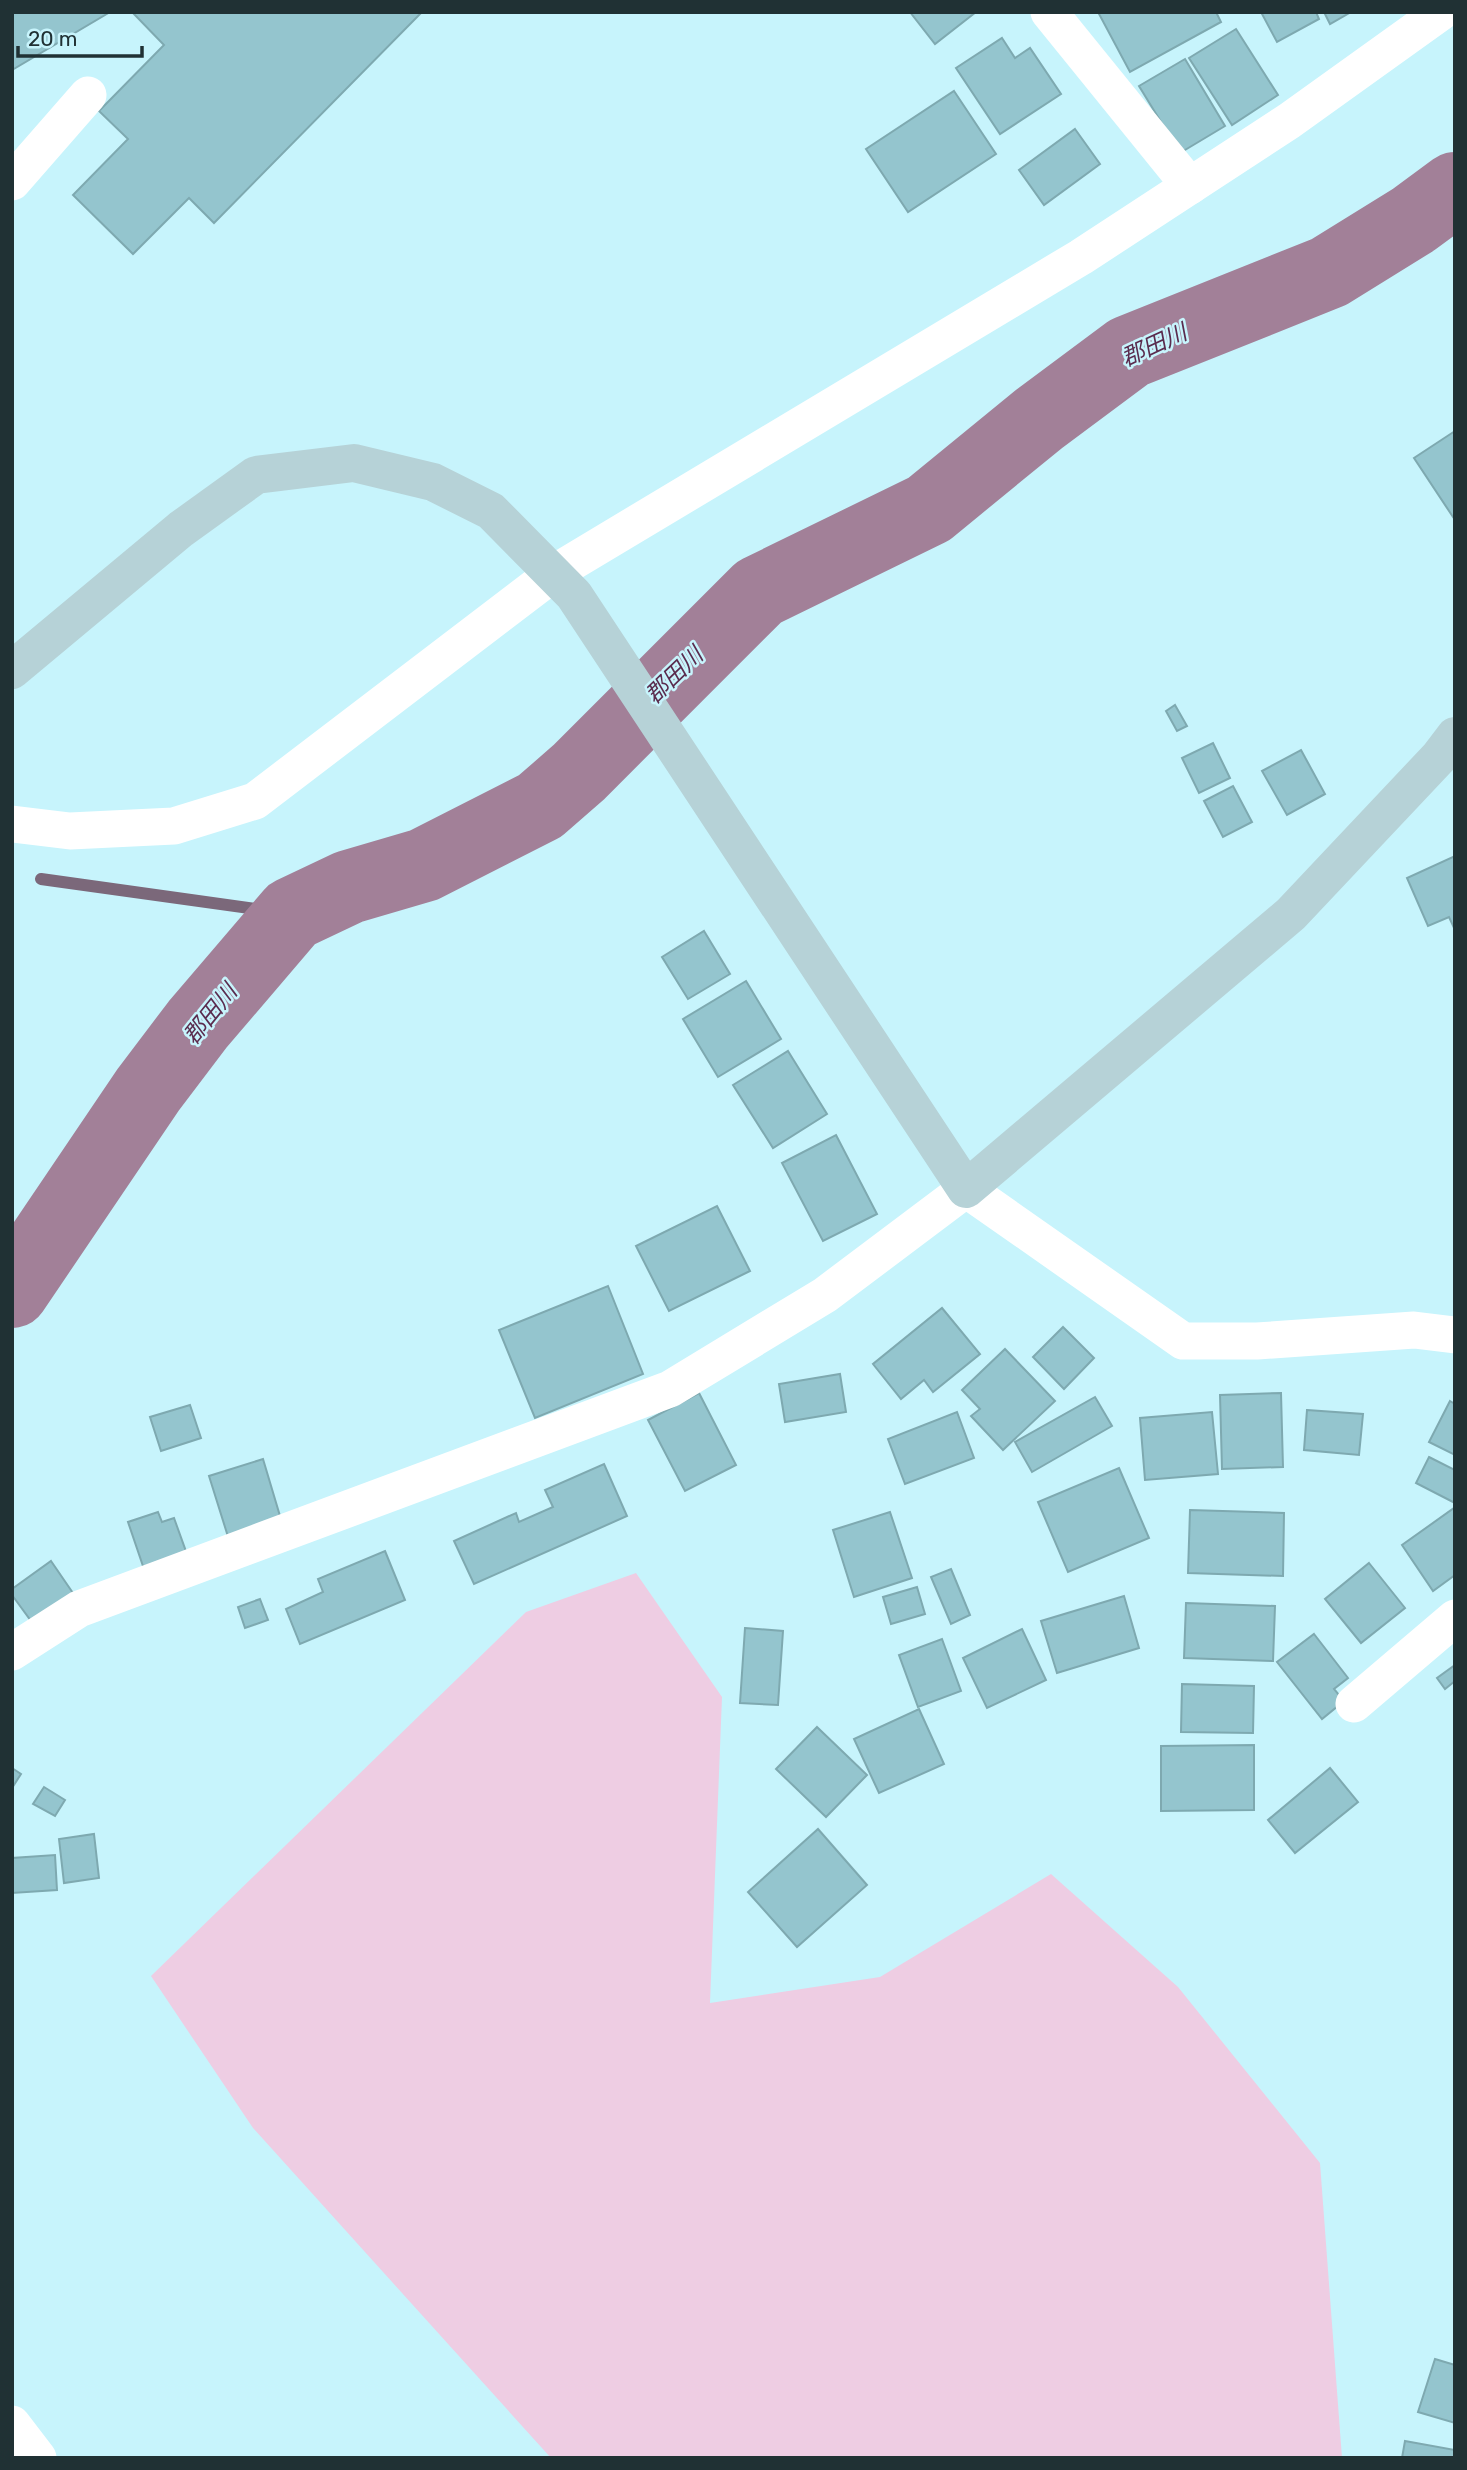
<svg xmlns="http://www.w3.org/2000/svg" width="1467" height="2470" viewBox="0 0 1467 2470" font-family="Rubik,'Noto Sans JP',sans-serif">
<rect width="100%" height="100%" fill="#c7f4fc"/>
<polygon fill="#eecde3" points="636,1573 722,1697 710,2003 880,1977 1051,1874 1178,1987 1320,2163 1342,2458 551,2458 253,2128 151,1976 526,1612"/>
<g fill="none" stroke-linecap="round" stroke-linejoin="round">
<polyline stroke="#7b687a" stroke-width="12" points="41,879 292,914"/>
<polyline stroke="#a28098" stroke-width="74" points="12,1291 148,1090 198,1024 292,914 349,887 424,865 540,806 579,772 759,592 929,509 1039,419 1129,352 1329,272 1413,220 1455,189"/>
</g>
<g fill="#94c5ce" stroke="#7ea9b0" stroke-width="2">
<polygon points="12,12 110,12 12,70"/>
<polygon points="132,12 422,12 214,223 189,198 133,254 73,195 128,139 99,111 164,45"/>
<polygon points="910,12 976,12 935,44"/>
<polygon points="1098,12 1216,12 1221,22 1130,72"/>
<polygon points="1261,12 1316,12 1319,19 1277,42"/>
<polygon points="1324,12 1351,12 1330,24"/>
<polygon points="1236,29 1278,95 1232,125 1189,58"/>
<polygon points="1002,38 1015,58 1030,48 1061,94 1000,134 956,68"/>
<polygon points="1185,59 1225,126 1180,153 1139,86"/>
<polygon points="954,91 996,154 908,212 866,149"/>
<polygon points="1075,129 1100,164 1044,205 1019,170"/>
<polygon points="1455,431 1455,520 1414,458"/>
<polygon points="1175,705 1187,726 1177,731 1166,711"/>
<polygon points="1213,743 1230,778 1199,793 1182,758"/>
<polygon points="1301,750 1325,794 1287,815 1262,771"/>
<polygon points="1233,786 1252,822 1223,837 1204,801"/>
<polygon points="1455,856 1455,930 1449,917 1428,926 1407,878"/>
<polygon points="704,931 730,974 688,999 662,957"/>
<polygon points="746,981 781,1039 718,1077 683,1019"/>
<polygon points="788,1051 827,1114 773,1148 733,1085"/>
<polygon points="836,1135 877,1214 823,1241 782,1163"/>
<polygon points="717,1206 750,1271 669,1311 636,1246"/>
<polygon points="608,1286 643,1374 535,1418 499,1330"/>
<polygon points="942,1308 980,1354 933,1392 924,1380 901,1399 873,1364"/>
<polygon points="1063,1327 1094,1358 1064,1389 1033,1357"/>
<polygon points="1005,1349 1055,1401 1003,1450 971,1416 980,1409 962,1390"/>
<polygon points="840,1374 846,1412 785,1422 779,1384"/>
<polygon points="699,1393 736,1465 685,1491 648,1420"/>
<polygon points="1281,1393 1283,1467 1222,1469 1220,1395"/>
<polygon points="1095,1397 1112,1426 1032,1472 1015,1442"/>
<polygon points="1450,1401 1455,1404 1455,1455 1429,1442"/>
<polygon points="190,1405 201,1438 161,1451 150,1417"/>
<polygon points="1307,1410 1363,1414 1359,1455 1304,1450"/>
<polygon points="957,1412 974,1458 905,1484 888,1439"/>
<polygon points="1212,1412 1218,1474 1145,1480 1140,1418"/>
<polygon points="1429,1457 1455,1470 1455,1503 1416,1483"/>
<polygon points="263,1459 283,1526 230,1543 209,1476"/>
<polygon points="604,1464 627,1516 474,1584 454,1541 516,1513 519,1522 553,1507 545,1490"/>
<polygon points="1119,1468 1149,1538 1068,1572 1038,1502"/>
<polygon points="1454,1508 1455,1575 1433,1591 1402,1545"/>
<polygon points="1190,1510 1284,1513 1283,1576 1188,1573"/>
<polygon points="158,1512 162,1522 174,1518 188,1557 145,1572 128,1522"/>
<polygon points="890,1512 912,1578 854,1597 833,1530"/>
<polygon points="385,1551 405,1600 300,1644 286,1609 323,1592 318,1579"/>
<polygon points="51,1561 75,1596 34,1625 12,1595 12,1589"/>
<polygon points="1369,1563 1405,1608 1361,1643 1325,1599"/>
<polygon points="951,1569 970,1615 951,1624 931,1577"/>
<polygon points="917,1587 925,1614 891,1624 883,1597"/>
<polygon points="1124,1596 1139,1648 1057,1673 1041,1621"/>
<polygon points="260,1599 268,1620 245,1628 238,1607"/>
<polygon points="1186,1603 1275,1606 1273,1661 1184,1658"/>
<polygon points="745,1628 783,1631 778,1705 740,1703"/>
<polygon points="1022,1629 1046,1680 987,1708 963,1658"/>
<polygon points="1314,1634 1348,1678 1334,1689 1344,1701 1322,1719 1277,1662"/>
<polygon points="942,1639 961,1691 918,1707 899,1655"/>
<polygon points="1455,1665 1455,1681 1445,1689 1437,1678"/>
<polygon points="1182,1684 1254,1686 1253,1733 1181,1732"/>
<polygon points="919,1709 944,1764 879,1793 854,1739"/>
<polygon points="817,1727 867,1775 826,1817 776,1769"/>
<polygon points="1254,1745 1254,1810 1161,1811 1161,1746"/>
<polygon points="12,1768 21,1774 12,1788"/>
<polygon points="1330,1768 1358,1802 1295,1853 1268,1820"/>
<polygon points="44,1787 65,1800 55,1816 33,1804"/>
<polygon points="818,1829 867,1885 797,1947 748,1892"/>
<polygon points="94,1834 99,1878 64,1883 59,1839"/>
<polygon points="55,1855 57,1890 12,1893 12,1858"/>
<polygon points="1435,2359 1455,2365 1455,2423 1418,2412"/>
<polygon points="1405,2441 1455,2450 1455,2458 1402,2458"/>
</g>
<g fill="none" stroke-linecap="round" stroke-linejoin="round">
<g stroke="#fff" stroke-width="37">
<polyline points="1049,12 1190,186"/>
<polyline points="12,182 88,95"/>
<polyline points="12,824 70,831 174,826 255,801 554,573 1081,257 1289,121 1441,12"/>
<polyline points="12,1652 79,1609 670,1389 825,1295 966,1189 1183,1341 1257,1341 1414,1330 1455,1335"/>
<polyline points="1354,1704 1455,1618"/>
<polyline points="12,2424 38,2458"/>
</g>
<polyline stroke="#b6d2d7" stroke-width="38" points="12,670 181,529 256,475 354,463 433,482 491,511 574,595 966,1189 1291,914 1439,757 1455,736"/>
</g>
<g text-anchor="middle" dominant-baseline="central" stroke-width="5" stroke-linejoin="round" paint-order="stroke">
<g font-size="23" font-style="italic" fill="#5a2c4e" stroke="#c7f4fc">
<text transform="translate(1154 345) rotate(-25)">郡田川</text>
<text transform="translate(674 675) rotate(-44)">郡田川</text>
<text transform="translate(210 1014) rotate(-51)">郡田川</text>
</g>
</g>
<rect width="1467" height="2470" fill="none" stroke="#203134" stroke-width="28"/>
<path d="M18 46v10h124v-10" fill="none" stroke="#203134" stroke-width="3.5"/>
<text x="28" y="46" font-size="21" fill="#203134" stroke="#c7f4fc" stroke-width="5" paint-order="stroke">20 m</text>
</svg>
